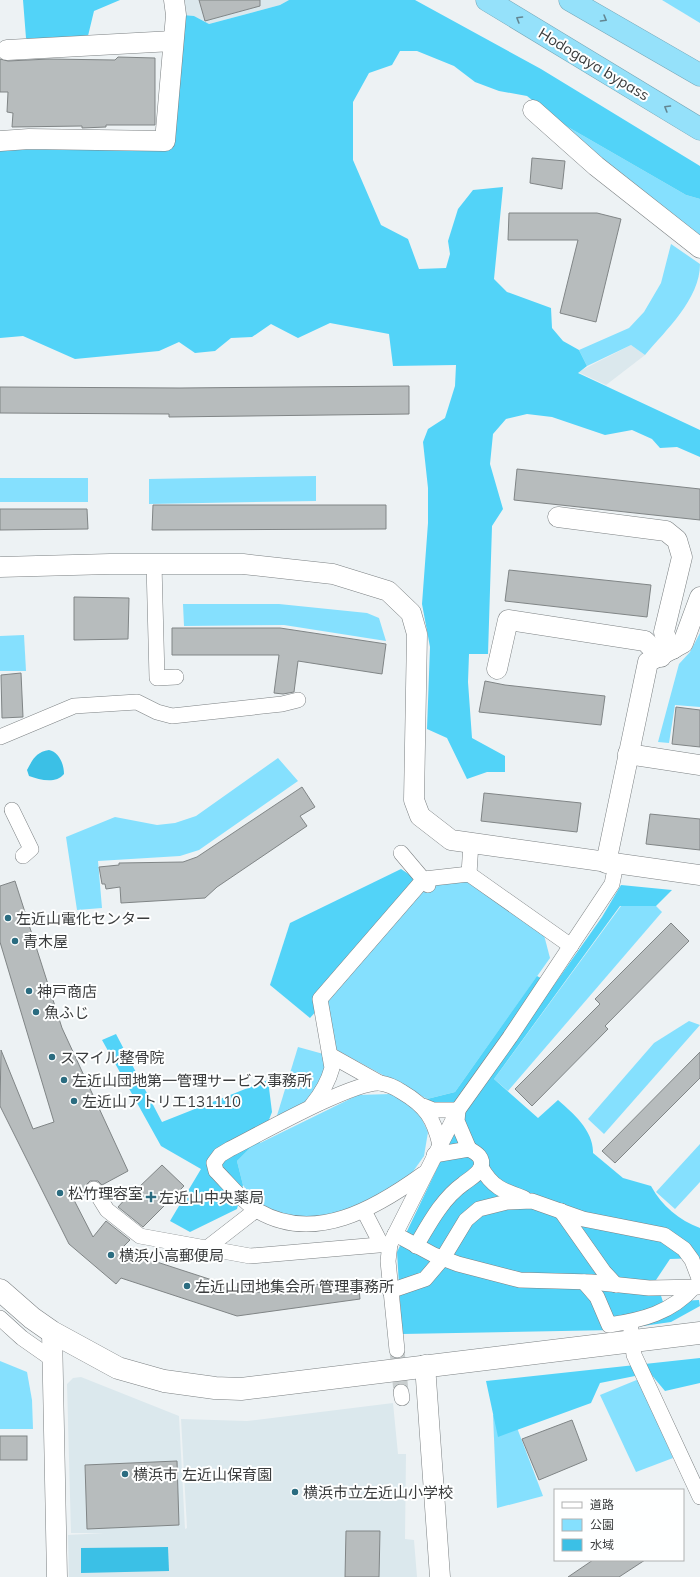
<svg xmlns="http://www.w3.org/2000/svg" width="700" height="1577" viewBox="0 0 700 1577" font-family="Mulish,'Noto Sans JP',sans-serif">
<rect width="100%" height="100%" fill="#edf2f4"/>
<g fill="#dbe8ed">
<polygon points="181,0 289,0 280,5 209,24 194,16 183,15"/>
<polygon points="631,345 645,355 606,385 578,372"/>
<polygon points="81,1377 179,1416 185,1529 187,1528 181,1419 247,1421 393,1403 398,1454 406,1454 405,1539 414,1540 417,1577 69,1577 68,1535 104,1533 71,1533 67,1384 73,1378"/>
</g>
<g fill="#85e0fe">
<polygon points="662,0 700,0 700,23"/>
<polygon points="550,120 561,123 686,195 700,199 700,238"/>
<path d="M 671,244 L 700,264 C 700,299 666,330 645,355 L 631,345 L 587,366 L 579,350 L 629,328 L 644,312 L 661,283 Z"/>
<polygon points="316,476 316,501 149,504 149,479"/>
<rect x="0" y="478" width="88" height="24"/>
<polygon points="183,604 279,604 367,613 379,618 386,641 284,625 184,626"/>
<polygon points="700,633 700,707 675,705 669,743 658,742 679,664 690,652"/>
<polygon points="24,635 26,671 0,671 0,636"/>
<polygon points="278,758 298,781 199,850 180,856 98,861 102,908 77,910 66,837 115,817 157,825 175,823 196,816"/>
<polygon points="465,878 544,935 550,958 455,1092 427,1099 333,1048 326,1000 427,886"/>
<polygon points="621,906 656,906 662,912 508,1091 494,1079"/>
<polygon points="689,1021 700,1025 604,1134 588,1119 654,1043"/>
<polygon points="298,1047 327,1055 329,1068 305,1108 275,1122"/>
<polygon points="391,1094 417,1109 428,1132 424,1156 412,1173 392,1189 356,1208 316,1220 282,1217 257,1206 243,1185 237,1161 250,1148 358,1095"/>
<polygon points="700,1144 700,1182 675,1209 656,1192"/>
<polygon points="0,1361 27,1372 32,1400 33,1429 0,1429"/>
<polygon points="639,1379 673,1458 636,1472 600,1395"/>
<polygon points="511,1412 543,1496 497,1508 493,1415"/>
</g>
<g fill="#52d3f8">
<polygon points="23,0 120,0 94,11 87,40 32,44 26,38"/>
<polygon points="289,0 415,0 541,69 700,166 700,199 686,195 561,123 527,96 499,91 475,82 454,66 417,51 400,51 392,65 369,73 353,102 353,160 381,225 408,239 419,269 446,268 450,254 448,241 458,209 473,190 503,187 494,279 507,292 551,308 552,328 563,341 579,350 587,366 578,373 700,430 700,457 677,447 660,448 652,439 632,430 605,435 552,417 527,414 506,419 493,434 490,464 503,509 492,526 488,654 469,654 468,682 472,738 505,756 505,772 487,772 467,779 447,738 427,729 430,647 422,604 428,523 428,488 423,442 428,429 445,418 455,386 456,365 393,366 389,334 330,323 298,338 271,324 252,337 231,338 215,351 195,353 179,342 159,351 75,359 23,336 0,338 0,146 167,146 183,15 194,16 209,24 280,5"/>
<polygon points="401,869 427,886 310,1018 270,985 290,923"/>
<path d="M 621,885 L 672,890 L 656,906 L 620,906 L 494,1079 L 538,1118 L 558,1100 C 573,1113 594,1131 593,1153 L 623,1178 L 651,1186 C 662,1206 679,1220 700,1228 L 700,1258 L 670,1259 L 656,1280 L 663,1302 L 699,1300 L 700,1306 L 671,1322 L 615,1330 L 402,1334 L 397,1252 L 456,1129 L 427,1099 L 455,1092 L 537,976 L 554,985 L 602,917 Z"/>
<polygon points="116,1034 162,1122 268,1080 272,1112 260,1143 250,1148 237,1161 243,1185 237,1209 190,1232 170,1221 201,1169 161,1146 102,1040"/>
<polygon points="700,1358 700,1383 665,1391 650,1373 600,1383 591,1403 498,1437 486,1381"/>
</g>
<g fill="#3bc0e6">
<path d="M 49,750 C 59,752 64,764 64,774 C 56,784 40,780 29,776 L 27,770 C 33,759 36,752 49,750 Z"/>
<polygon points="168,1547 169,1571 81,1573 81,1548"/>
</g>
<g fill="#b7bcbd" stroke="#808586">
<polygon points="199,0 260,0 260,6 205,21"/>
<polygon points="118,57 155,58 155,125 106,125 106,127 82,128 82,126 12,127 13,113 7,112 8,92 0,92 0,59 8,61 49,59 115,60"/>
<polygon points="532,158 565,161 562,189 530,183"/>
<polygon points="509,213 597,213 621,219 596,322 560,313 578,240 508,240"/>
<polygon points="409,386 409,414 169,417 169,414 0,413 0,387 180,388"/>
<polygon points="517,469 700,489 700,520 514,500"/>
<polygon points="153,505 386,505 386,529 152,530"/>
<polygon points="0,509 87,509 88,529 0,530"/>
<polygon points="509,570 651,585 647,617 505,601"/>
<polygon points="74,597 129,598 128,639 74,640"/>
<polygon points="172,628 280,628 386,644 382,674 298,661 294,692 283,694 274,693 279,655 172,655"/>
<polygon points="21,673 23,717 2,718 1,675"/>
<polygon points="485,681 505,685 605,696 601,725 479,712"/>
<polygon points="676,707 700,710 700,747 672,744"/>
<polygon points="302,787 315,807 300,816 307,826 217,887 205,898 121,903 120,887 106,889 105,884 102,884 99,867 119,865 119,863 183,862 197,857"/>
<polygon points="484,793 581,803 577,832 481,821"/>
<polygon points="650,814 700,819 700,850 646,844"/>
<polygon points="15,881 62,1028 128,1171 102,1185 98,1181 90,1181 86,1185 86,1194 74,1200 93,1237 106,1221 130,1240 120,1250 252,1293 358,1279 360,1299 237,1316 121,1278 116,1284 69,1244 0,1106 1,1050 33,1129 54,1122 0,942 0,886"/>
<polygon points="671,923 689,941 605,1026 608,1029 532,1106 515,1089 600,1004 595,999"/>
<polygon points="700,1052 700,1078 615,1163 602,1151"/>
<polygon points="162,1165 184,1186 143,1227 118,1207 136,1187 137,1189"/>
<polygon points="572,1420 587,1460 539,1480 522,1439"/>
<rect x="0" y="1436" width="27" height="24"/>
<polygon points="177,1461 179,1525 87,1529 85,1465"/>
<polygon points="346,1531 380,1531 379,1577 345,1577"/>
<polygon points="593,1560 645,1560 619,1577 568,1577"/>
</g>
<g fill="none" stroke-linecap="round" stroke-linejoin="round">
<polyline stroke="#c9cecf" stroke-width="15" stroke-dasharray="15 8" stroke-linecap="butt" points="397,1350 401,1392"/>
<g stroke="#7c8183" stroke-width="16">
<g id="pedestrian">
<polyline points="154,564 157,678 176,677"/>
<polyline points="0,737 74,706 137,702 157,712 172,716 282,704 298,700"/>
<polyline points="12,810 31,849 23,856"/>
<polyline points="401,853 428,885"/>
<polyline points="469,874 471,843"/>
<polyline points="330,1055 380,1083"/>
<path d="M 312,1105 C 322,1093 328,1083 332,1068 L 320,999 L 424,879 L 469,874 L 571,946"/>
<polyline points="423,1106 433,1110 458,1110 457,1121 469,1149"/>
<path d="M 481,1167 C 492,1187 503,1191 524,1198"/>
<path d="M 423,1174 C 376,1208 315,1244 258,1211 C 244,1203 228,1183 216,1171 L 214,1163 L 220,1155 L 230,1149 C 258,1135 353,1081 380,1083 C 388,1084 396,1088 402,1092 C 426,1106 434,1119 440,1145"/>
<polyline points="94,1189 107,1210 140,1236 250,1256 390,1244"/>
<polyline points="364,1211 381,1244"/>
<polyline points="561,1211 604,1272 616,1285"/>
<polyline points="395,1234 434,1255 458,1264 520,1280 591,1282 649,1288 700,1287"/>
<path d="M 416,1246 C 429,1224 442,1199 463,1184 C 469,1179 478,1175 481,1167 C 484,1157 476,1153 469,1149 L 434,1155"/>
<polyline points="207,1248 256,1210"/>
<path d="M 584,1282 L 597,1297 L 609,1325 C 642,1320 671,1313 694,1287"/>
<polyline points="390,1291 425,1279 443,1258 466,1220 479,1209 507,1202 532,1201 583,1219 664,1235 684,1249 692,1260 700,1281"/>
<polyline points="0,1318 22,1338 52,1359"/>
<polyline points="630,1322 634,1355 700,1497"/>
<polyline points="397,1350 388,1261 390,1244 458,1110 510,1037 612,884 616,864"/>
<polyline points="401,1392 402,1398"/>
</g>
</g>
<g stroke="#7c8183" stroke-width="21">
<g id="minor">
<polyline points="7,50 173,41"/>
<polyline points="533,110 596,166 700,248"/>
<polyline points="0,141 29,139 165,141 176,15 174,0"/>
<polyline points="558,517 666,531 677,540 682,557 664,632 668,644 673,649"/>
<polyline points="0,567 110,564 243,564 333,574 388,591 411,613 417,634 414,800 420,816 451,840 700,875"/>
<polyline points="497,669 508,620 645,641 661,657"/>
<polyline points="628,754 700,765"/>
<polyline points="606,863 648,662 683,643 700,597"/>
<polyline points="52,1332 57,1577"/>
<polyline points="425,1365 440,1577"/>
</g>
</g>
<g stroke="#7c8183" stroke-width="23">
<polyline id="tertiary" points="0,1290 32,1318 52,1332 118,1368 164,1381 215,1388 241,1389 266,1386 700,1333"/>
</g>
<g stroke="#75a7b8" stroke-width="23">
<g id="motorway">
<polyline points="487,0 700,129"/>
<polyline points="570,0 700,75"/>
</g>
</g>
<use href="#pedestrian" stroke="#fff" stroke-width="15"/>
<use href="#minor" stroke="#fff" stroke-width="20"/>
<use href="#tertiary" stroke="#fff" stroke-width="22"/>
<use href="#motorway" stroke="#95e1fa" stroke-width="22"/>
</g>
<defs><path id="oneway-chevron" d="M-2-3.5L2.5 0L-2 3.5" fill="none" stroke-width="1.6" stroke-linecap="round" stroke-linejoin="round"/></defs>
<g stroke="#638692">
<use href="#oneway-chevron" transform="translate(519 19) rotate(-149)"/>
<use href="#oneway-chevron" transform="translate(604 19) rotate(30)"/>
<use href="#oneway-chevron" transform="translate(667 108) rotate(-149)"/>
</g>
<g fill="#2b6c80" stroke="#feffff" stroke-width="1.5">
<circle cx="8" cy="918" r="4"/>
<circle cx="15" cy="941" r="4"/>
<circle cx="29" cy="991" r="4"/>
<circle cx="36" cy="1012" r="4"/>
<circle cx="52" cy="1057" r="4"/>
<circle cx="64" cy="1080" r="4"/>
<circle cx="74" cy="1101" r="4"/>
<circle cx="60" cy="1193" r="4"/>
<path d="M149 1191h4v4h4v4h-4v4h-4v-4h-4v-4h4z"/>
<circle cx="111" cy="1255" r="4"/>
<circle cx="187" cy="1286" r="4"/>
<circle cx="125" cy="1474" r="4"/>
<circle cx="295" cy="1492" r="4"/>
</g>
<g text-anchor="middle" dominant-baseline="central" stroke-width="4" stroke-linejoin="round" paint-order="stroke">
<g font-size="15" fill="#3a3c3d" stroke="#feffff">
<text transform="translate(594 64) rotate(31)">Hodogaya bypass</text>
</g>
<g font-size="15" fill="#3a3c3d" stroke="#feffff" text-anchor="start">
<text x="16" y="918">左近山電化センター</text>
<text x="23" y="941">青木屋</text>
<text x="37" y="991">神戸商店</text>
<text x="44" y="1012">魚ふじ</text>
<text x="60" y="1057">スマイル整骨院</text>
<text x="72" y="1080">左近山団地第一管理サービス事務所</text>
<text x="82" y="1101">左近山アトリエ131110</text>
<text x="68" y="1193">松竹理容室</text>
<text x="159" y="1197">左近山中央薬局</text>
<text x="119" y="1255">横浜小高郵便局</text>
<text x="195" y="1286">左近山団地集会所 管理事務所</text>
<text x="133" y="1474">横浜市 左近山保育園</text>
<text x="303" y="1492">横浜市立左近山小学校</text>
</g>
</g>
<rect x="554" y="1489" width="130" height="72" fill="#feffff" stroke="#b0b1b1"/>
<rect x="562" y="1502" width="20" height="6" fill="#ffffff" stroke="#b0b1b1"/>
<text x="590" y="1509" font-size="12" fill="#3a3c3d">道路</text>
<rect x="562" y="1519" width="20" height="12" fill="#85e0fe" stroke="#b0b1b1"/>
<text x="590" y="1529" font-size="12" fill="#3a3c3d">公園</text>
<rect x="562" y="1539" width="20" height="12" fill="#3bc0e6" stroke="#b0b1b1"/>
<text x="590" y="1549" font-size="12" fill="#3a3c3d">水域</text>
</svg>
